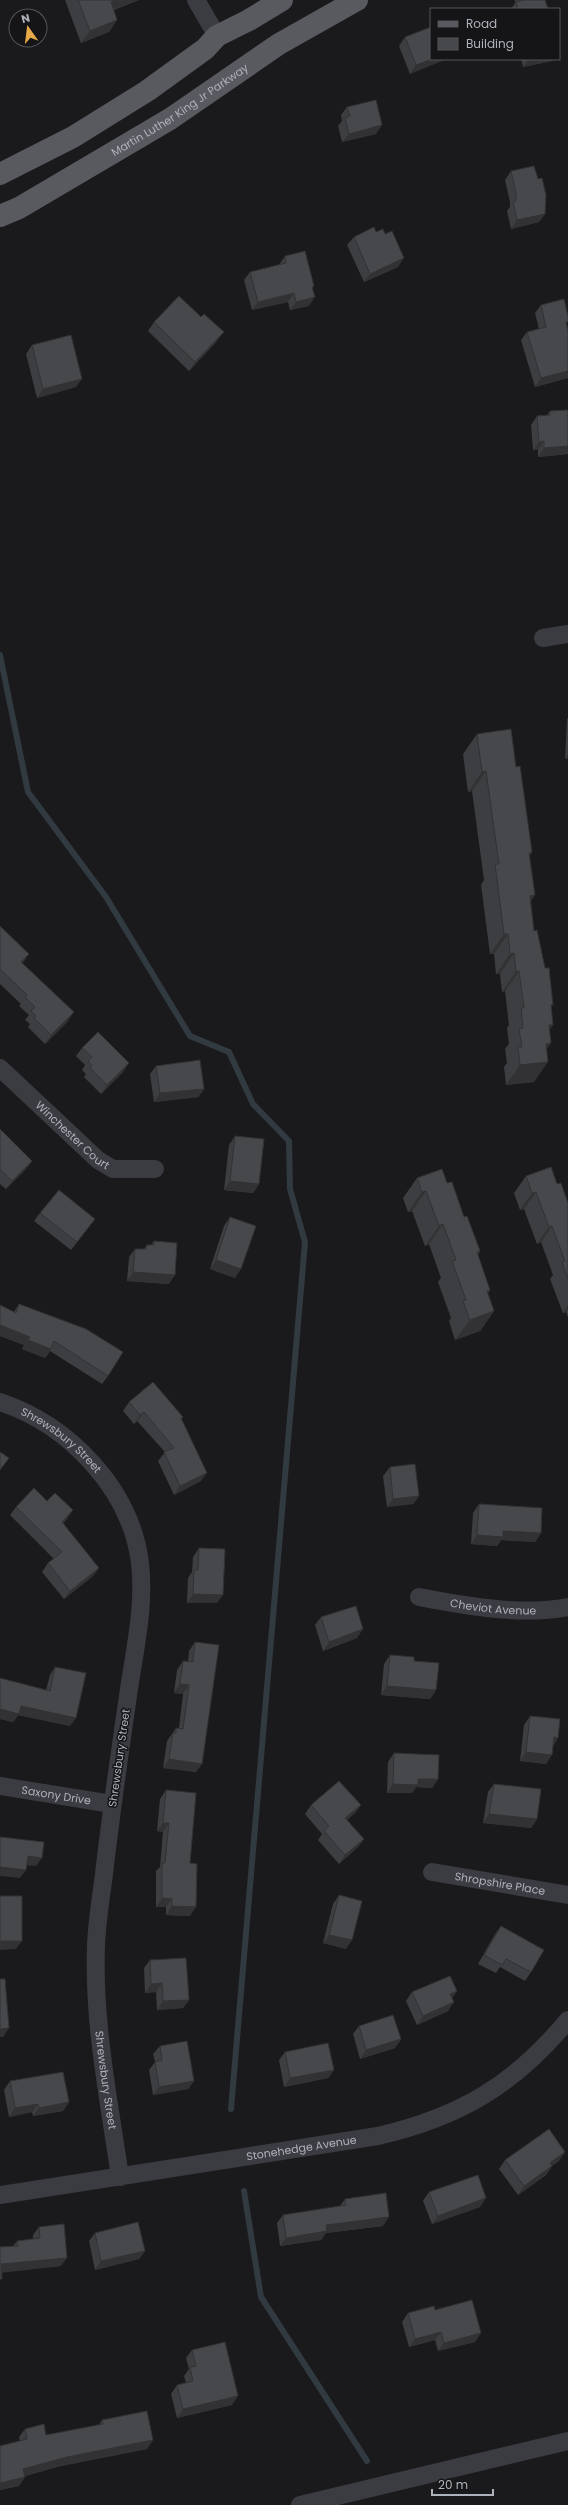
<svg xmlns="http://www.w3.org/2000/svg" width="568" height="2505" viewBox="0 0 568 2505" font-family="Poppins,sans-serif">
<rect width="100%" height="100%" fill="#1a1a1c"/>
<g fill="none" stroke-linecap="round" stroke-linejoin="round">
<g stroke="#313a40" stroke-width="6">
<polyline points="0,655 28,792 106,897 190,1036 229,1052 253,1104 289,1141 290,1189 305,1242 231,2109"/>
<polyline points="244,2191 261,2297 367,2461"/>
</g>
<g stroke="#3b3c41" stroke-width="18">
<polyline points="196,0 217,36"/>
<polyline points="543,638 568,634"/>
<path id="s1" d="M 0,1068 L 98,1160 L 113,1169 L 155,1169"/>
<path id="s2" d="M 0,1402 C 68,1424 131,1489 140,1563 C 145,1605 135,1648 129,1689 C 120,1751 111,1812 104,1874 C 101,1897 97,1921 96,1945 C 93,2023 109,2100 120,2177"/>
<path id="s3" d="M 419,1597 C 467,1606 520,1616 568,1607"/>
<path id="s4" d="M 0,1786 L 112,1804"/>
<path id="s5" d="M 432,1872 L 568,1895"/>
<path id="s6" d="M 0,2195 L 378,2136 C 460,2117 514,2085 568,2020"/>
<polyline points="300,2505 568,2441"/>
</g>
<g stroke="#585a60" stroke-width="22">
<polyline points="0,174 73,137 147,91 205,49 217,36 249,20 282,0"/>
<path id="s7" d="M 0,216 L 19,208 L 170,119 L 279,44 L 357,0"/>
</g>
</g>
<g fill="#3d3e41">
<polygon points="65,0 139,0 114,10 117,20 109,32 81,43"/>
<polygon points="515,0 545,0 548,9 511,9 515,3"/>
<polygon points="405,37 431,59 410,74 399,46"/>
<polygon points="521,59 554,59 552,61 523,67"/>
<polygon points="347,107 376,134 342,142 338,126 342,121 341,115"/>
<polygon points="511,171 545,214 539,222 511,229 507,211 510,207 510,202 505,180"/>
<polygon points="376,232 398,267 364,282 347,245 354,237"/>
<polygon points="285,256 314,286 313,288 309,306 290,310 288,302 252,310 244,280 250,272 279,265"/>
<polygon points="541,305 567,326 568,331 568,378 535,387 521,340 527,332 539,329 535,313"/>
<polygon points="201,317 217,341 189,371 148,331 154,322"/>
<polygon points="32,345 76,387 37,398 26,354"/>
<polygon points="568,410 568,454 538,457 538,450 533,450 531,425 537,416 547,415 550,411"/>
<polygon points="568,718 568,759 565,759 567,719"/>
<polygon points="477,734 516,767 532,852 529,857 530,902 534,931 551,1008 553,1025 549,1030 547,1049 534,1082 506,1085 504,1067 507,1063 505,1049 509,1044 507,1028 509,1025 505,991 502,992 500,974 496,974 494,954 490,954 481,885 484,880 472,791 468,792 463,754"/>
<polygon points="0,926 22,963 68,1021 45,1044 28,1027 30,1024 25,1020 29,1015 19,1006 21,1004 0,984"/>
<polygon points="82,1048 123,1072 101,1094 84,1077 86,1074 82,1070 85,1065 76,1056"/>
<polygon points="156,1066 204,1089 198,1097 154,1102 150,1074"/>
<polygon points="0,1129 32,1161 26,1169 6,1189 0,1184"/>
<polygon points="235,1136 259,1184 253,1193 224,1190 229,1145"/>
<polygon points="526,1176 557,1184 568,1203 568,1317 566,1312 563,1313 550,1279 553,1275 541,1242 537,1244 524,1209 520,1210 514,1193"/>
<polygon points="417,1178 447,1183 464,1217 480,1251 478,1255 490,1290 488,1293 494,1311 480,1331 455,1340 449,1321 451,1318 438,1282 441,1278 429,1244 425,1246 412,1211 408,1212 403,1198"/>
<polygon points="40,1213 95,1219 71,1250 34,1221"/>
<polygon points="230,1217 235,1278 210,1269 224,1226"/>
<polygon points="154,1241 169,1284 127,1281 129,1257 135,1249 144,1249 147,1245 151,1245"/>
<polygon points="19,1304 108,1376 102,1384 50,1351 45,1358 22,1349 24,1345 0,1336 0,1305 14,1312"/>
<polygon points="129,1402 183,1417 181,1419 201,1481 174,1495 158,1461 165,1452 137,1421 134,1424 123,1411"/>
<polygon points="390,1467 419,1496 413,1504 387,1507 383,1476"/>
<polygon points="47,1501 67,1519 63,1523 99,1568 93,1576 64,1599 42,1572 48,1563 54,1559 10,1515 16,1507"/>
<polygon points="479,1504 541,1533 535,1542 501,1540 497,1546 471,1544 473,1513"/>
<polygon points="199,1548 217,1603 187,1603 188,1578 192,1572 193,1557"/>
<polygon points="321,1617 357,1638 323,1651 315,1625"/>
<polygon points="195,1642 196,1772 163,1768 167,1741 176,1728 179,1728 183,1694 174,1693 177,1670 183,1661 188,1662 189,1651"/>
<polygon points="390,1655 414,1661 436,1690 430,1699 381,1695 384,1664"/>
<polygon points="55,1667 70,1726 18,1715 13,1722 0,1719 46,1690 50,1675"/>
<polygon points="530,1716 558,1738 553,1746 546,1764 520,1761 524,1725"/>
<polygon points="394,1753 438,1779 432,1788 416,1787 412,1793 387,1793 388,1762"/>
<polygon points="494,1784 537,1819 531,1828 483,1823 488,1792"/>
<polygon points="166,1790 190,1863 190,1916 166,1915 166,1907 156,1907 156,1871 160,1867 163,1832 157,1831 160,1799"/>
<polygon points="311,1805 361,1805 355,1813 347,1820 364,1839 358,1847 339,1864 318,1840 322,1834 305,1814"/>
<polygon points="339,1895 346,1949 323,1943 333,1904"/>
<polygon points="501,1926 531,1972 525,1981 500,1967 496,1973 478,1964 495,1934"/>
<polygon points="150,1960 189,2000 183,2008 157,2010 156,1992 145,1993 144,1968"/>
<polygon points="457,1991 452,1998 448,2011 417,2025 406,2001 412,1992"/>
<polygon points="359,2026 401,2039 395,2048 360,2059 353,2034"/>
<polygon points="160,2046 194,2081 188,2089 153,2095 149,2070 155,2062 153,2054"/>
<polygon points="285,2052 334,2070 328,2078 284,2087 279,2060"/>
<polygon points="10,2081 69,2102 63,2111 33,2116 32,2112 9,2117 4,2090"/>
<polygon points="505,2160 559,2161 552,2166 546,2175 518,2195 499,2169"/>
<polygon points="429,2192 480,2207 432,2224 423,2201"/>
<polygon points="345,2199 383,2226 326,2233 321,2240 280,2246 277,2223 283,2215 340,2206"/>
<polygon points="39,2227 61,2266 2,2272 0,2247 13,2246 17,2241 33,2239 33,2235"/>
<polygon points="95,2233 145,2251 139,2259 95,2270 89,2241"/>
<polygon points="435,2310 475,2342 438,2351 435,2340 409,2347 402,2322 408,2313"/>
<polygon points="192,2350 232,2405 177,2418 171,2394 177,2385 186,2383 184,2376 189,2369 186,2358"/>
<polygon points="102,2420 153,2440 147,2449 61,2466 25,2476 25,2477 19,2486 0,2490 0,2446 20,2441 19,2437 25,2429 46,2435 99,2425"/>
</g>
<g fill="#323235">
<polygon points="116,0 139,0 102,14 111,2"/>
<polygon points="117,20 109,32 81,43 90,31"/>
<polygon points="432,59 447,59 410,74 416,65"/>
<polygon points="529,59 554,59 552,61 523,67"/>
<polygon points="382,125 376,134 342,142 349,134"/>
<polygon points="545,214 539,222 511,229 517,220"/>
<polygon points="404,258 398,267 364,282 370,274"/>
<polygon points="294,293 288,302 252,310 258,302"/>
<polygon points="315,297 309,306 290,310 296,302"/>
<polygon points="224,332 217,341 189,371 195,362"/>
<polygon points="568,371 568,378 535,387 541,378"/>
<polygon points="82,379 76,387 37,398 43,389"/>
<polygon points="544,441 538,450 533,450 539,442"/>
<polygon points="568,446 568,454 538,457 544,448"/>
<polygon points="568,754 568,759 565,759"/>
<polygon points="486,771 472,791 468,792 482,772"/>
<polygon points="535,895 521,916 530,896"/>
<polygon points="504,934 508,934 494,954 490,954"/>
<polygon points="514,953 500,974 496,974 510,954"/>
<polygon points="29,954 23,963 15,970 21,962"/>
<polygon points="519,971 505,991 502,992 516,972"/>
<polygon points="74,1012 68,1021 45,1044 51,1035"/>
<polygon points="549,1025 553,1025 539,1045"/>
<polygon points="551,1043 537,1063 548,1062 534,1082 506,1085 520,1065 546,1044"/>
<polygon points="129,1063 123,1072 101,1094 107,1085"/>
<polygon points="204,1089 198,1097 154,1102 160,1093"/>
<polygon points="32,1161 26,1169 6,1189 12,1181"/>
<polygon points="230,1181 259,1184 253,1193 224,1190"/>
<polygon points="426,1191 412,1211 408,1212 422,1192"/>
<polygon points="536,1192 524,1209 520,1210 532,1193"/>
<polygon points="443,1224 429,1244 425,1246 439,1226"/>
<polygon points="552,1226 541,1242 537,1244 549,1227"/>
<polygon points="216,1260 241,1269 235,1278 210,1269"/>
<polygon points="133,1272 175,1275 169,1284 127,1281"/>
<polygon points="568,1305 568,1309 566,1312 563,1313"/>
<polygon points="494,1311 480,1331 455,1340 470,1320"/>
<polygon points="0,1325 30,1337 24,1345 0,1336"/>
<polygon points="28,1340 51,1349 45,1358 22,1349"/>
<polygon points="144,1412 137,1421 134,1424 140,1415"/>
<polygon points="207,1473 201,1481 174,1495 180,1486"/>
<polygon points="419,1496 413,1504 387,1507 393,1499"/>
<polygon points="73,1510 67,1519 56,1530 62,1522"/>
<polygon points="503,1531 541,1533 535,1542 501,1540 497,1546 471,1544 477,1535"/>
<polygon points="99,1568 93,1576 64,1599 70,1591"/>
<polygon points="193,1594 223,1595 217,1603 187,1603"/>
<polygon points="363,1629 357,1638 323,1651 329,1642"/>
<polygon points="180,1684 189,1685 183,1694 174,1693"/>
<polygon points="387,1686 436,1690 430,1699 381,1695"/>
<polygon points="21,1706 76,1718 70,1726 18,1715 13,1722 0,1719 0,1709"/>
<polygon points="554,1737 558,1738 552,1746"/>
<polygon points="526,1752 552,1755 546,1764 520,1761"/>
<polygon points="169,1759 202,1764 196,1772 163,1768"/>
<polygon points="418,1779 438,1779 432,1788 416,1787 412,1793 387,1793 393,1784"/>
<polygon points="361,1805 355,1813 339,1826 345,1818"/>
<polygon points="489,1814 537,1819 531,1828 483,1823"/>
<polygon points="163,1823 169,1823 163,1832 157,1831"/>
<polygon points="364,1839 358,1847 339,1864 345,1855"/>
<polygon points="28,1856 42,1858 36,1866 22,1865"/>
<polygon points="0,1867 26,1870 20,1878 0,1876"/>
<polygon points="162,1898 172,1899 166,1907 156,1907"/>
<polygon points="172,1906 196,1907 190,1916 166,1915"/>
<polygon points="329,1935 352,1940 346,1949 323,1943"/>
<polygon points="0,1941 22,1941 16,1949 0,1950"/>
<polygon points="162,1983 156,1992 145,1993 151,1984"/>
<polygon points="457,1991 451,1999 450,1994"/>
<polygon points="189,2000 183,2008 157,2010 163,2001"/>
<polygon points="454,2002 448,2011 417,2025 423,2016"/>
<polygon points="9,2028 3,2037 0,2037 0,2029"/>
<polygon points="401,2039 395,2048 360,2059 366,2050"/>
<polygon points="334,2070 328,2078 284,2087 290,2078"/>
<polygon points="194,2081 188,2089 153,2095 159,2087"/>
<polygon points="69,2102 63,2111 33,2116 39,2108"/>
<polygon points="38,2104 32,2112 9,2117 15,2108"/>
<polygon points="565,2152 559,2161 544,2171 550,2163"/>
<polygon points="552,2166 546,2175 518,2195 524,2186"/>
<polygon points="486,2198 480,2207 432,2224 438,2216"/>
<polygon points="389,2217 383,2226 326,2233 321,2240 280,2246 286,2238 326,2225"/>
<polygon points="145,2251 139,2259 95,2270 101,2261"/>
<polygon points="67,2258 61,2266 0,2273 1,2264"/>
<polygon points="441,2332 435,2340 409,2347 415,2339"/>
<polygon points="481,2333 475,2342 438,2351 444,2343"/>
<polygon points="238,2396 232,2405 177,2418 183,2409"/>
<polygon points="153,2440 147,2449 61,2466 17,2478 23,2469 67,2457"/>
<polygon points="25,2477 19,2486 0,2490 0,2483"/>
</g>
<g fill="#47484c" stroke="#323235">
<polygon points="78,0 116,0 111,2 117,20 90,31"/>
<polygon points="523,0 545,0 548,9 518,9 516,2"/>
<polygon points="431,27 431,59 432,59 416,65 405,37"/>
<polygon points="376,100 382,125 349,134 345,118 350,116 347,107"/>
<polygon points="534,166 538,179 542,178 546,195 545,214 517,220 513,202 516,201 516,193 511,171"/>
<polygon points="374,227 376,232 383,229 385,234 392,231 404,258 370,274 354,237"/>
<polygon points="305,251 314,286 312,287 315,297 296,302 294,293 258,302 250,272 286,263 285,256"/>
<polygon points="179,296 201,317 204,314 224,332 195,362 154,322"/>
<polygon points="564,299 568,316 568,322 566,322 568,331 568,371 541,378 527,332 546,327 541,305"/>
<polygon points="71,335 82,379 43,389 32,345"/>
<polygon points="568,410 568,446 544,448 544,441 539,442 537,416 550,415 550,411"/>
<polygon points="511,729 516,767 520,766 532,852 529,853 535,895 530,896 534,931 537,930 545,968 549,968 553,1005 551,1005 553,1025 549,1025 551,1043 546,1044 548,1062 520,1065 518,1047 522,1047 519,1029 523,1028 521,1008 524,1008 519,971 516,972 514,953 510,954 508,934 504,934 495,864 499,864 486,771 482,772 477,734"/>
<polygon points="0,926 29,954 21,962 74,1012 51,1035 34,1018 36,1016 31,1011 35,1007 25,997 27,995 0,969"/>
<polygon points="98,1032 129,1063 107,1085 90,1068 92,1065 88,1061 92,1057 82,1048"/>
<polygon points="200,1060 204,1089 160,1093 156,1066"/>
<polygon points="0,1129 32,1161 12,1181 0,1169"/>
<polygon points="235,1136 264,1139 259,1184 230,1181"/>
<polygon points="551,1167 557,1184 561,1183 568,1203 568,1279 562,1262 565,1261 552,1226 549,1227 536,1192 532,1193 526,1176"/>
<polygon points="442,1169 447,1183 452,1182 464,1217 467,1216 480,1251 477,1252 490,1290 487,1291 494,1311 470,1320 463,1301 466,1300 452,1261 456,1260 443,1224 439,1226 426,1191 422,1192 417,1178"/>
<polygon points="59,1190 95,1219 77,1242 40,1213"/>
<polygon points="230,1217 256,1226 241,1269 216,1260"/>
<polygon points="154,1241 177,1243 175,1275 133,1272 135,1249 146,1249 147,1245 154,1245"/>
<polygon points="19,1304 86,1329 123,1352 108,1376 54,1341 51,1349 28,1340 30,1337 0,1325 0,1305 16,1313"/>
<polygon points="153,1382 183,1417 181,1418 207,1473 180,1486 164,1452 174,1448 144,1412 140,1415 129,1402"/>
<polygon points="0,1452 9,1458 0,1470"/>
<polygon points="415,1464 419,1496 393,1499 390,1467"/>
<polygon points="34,1488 47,1501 55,1493 73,1510 62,1522 99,1568 70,1591 48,1563 62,1552 16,1507"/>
<polygon points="479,1504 542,1508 541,1533 503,1531 503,1537 477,1535"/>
<polygon points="199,1548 225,1549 223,1595 193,1594 194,1570 198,1570"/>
<polygon points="356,1606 363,1629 329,1642 321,1617"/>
<polygon points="195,1642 219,1645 202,1764 169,1759 173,1733 176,1733 176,1728 183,1729 189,1685 180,1684 183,1661 193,1662"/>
<polygon points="390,1655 414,1657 414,1661 439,1663 436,1690 387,1686"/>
<polygon points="55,1667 86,1673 76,1718 21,1706 19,1714 0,1709 0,1678 50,1691"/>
<polygon points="530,1716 560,1719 558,1738 554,1737 552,1755 526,1752"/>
<polygon points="394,1753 439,1755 438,1779 418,1779 418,1785 393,1784"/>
<polygon points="339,1781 361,1805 345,1818 364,1839 345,1855 324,1831 329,1826 311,1805"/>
<polygon points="494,1784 541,1789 537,1819 489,1814"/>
<polygon points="166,1790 196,1793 190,1863 197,1864 196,1907 172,1906 172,1899 162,1898 162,1863 165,1863 169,1823 163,1823"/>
<polygon points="0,1837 44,1842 42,1858 28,1856 26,1870 0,1867"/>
<polygon points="339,1895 362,1901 352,1940 329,1935"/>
<rect x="0" y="1896" width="22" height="45"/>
<polygon points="501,1926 544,1950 531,1972 506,1959 502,1965 484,1955"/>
<polygon points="186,1958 189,2000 163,2001 162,1983 151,1984 150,1960"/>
<polygon points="450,1976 457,1991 450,1994 454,2002 423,2016 412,1992"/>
<polygon points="0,1979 5,1979 9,2028 0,2029"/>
<polygon points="393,2015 401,2039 366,2050 359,2026"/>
<polygon points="187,2041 194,2081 159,2087 155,2062 162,2060 160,2046"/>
<polygon points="328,2043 334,2070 290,2078 285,2052"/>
<polygon points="63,2072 69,2102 39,2108 38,2104 15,2108 10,2081"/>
<polygon points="549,2129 565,2152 550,2163 552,2166 524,2186 505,2160"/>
<polygon points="478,2175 486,2198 438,2216 429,2192"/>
<polygon points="386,2193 389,2217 326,2225 327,2231 286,2238 283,2215 346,2205 345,2199"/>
<polygon points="138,2222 145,2251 101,2261 95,2233"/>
<polygon points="64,2224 67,2258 1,2264 2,2279 0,2279 0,2247 18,2246 17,2241 40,2238 39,2227"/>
<polygon points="472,2300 481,2333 444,2343 441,2332 415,2339 408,2313 434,2306 435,2310"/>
<polygon points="225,2342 238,2396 183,2409 177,2385 193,2381 190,2367 196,2366 192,2350"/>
<polygon points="147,2411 153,2440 67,2457 23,2469 25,2477 0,2483 0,2446 27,2439 25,2429 44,2424 46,2435 103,2424 102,2420"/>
</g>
<g text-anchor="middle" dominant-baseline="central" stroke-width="3" stroke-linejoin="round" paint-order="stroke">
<g font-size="11" fill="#aeb2bb" stroke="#151517">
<text stroke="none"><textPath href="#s7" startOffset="209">Martin Luther King Jr Parkway</textPath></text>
<text stroke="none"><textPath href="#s1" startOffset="99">Winchester Court</textPath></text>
<text stroke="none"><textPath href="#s2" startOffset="73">Shrewsbury Street</textPath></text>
<text stroke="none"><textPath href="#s3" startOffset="75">Cheviot Avenue</textPath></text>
<text transform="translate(119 1758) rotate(-82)">Shrewsbury Street</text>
<text stroke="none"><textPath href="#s4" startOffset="57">Saxony Drive</textPath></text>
<text stroke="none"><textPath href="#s5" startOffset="69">Shropshire Place</textPath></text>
<text stroke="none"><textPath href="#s2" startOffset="745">Shrewsbury Street</textPath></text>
<text stroke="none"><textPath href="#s6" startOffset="305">Stonehedge Avenue</textPath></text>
</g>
</g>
<rect x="430" y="8" width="130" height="52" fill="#151517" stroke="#525459"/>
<rect x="438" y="21" width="20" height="6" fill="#585a60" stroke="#525459"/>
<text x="466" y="28" font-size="12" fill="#aeb2bb">Road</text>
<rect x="438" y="38" width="20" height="12" fill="#47484c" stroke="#525459"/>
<text x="466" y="48" font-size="12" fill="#aeb2bb">Building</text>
<g transform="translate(28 28) rotate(346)"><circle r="19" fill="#151517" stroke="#525459"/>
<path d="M0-3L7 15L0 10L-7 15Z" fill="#e6aa49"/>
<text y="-6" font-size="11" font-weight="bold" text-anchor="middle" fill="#aeb2bb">N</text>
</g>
<path d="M432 2489v6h61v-6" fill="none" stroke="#aeb2bb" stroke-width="2"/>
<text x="438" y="2489" font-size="12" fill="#aeb2bb" stroke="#151517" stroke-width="3" paint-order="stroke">20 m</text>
</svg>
